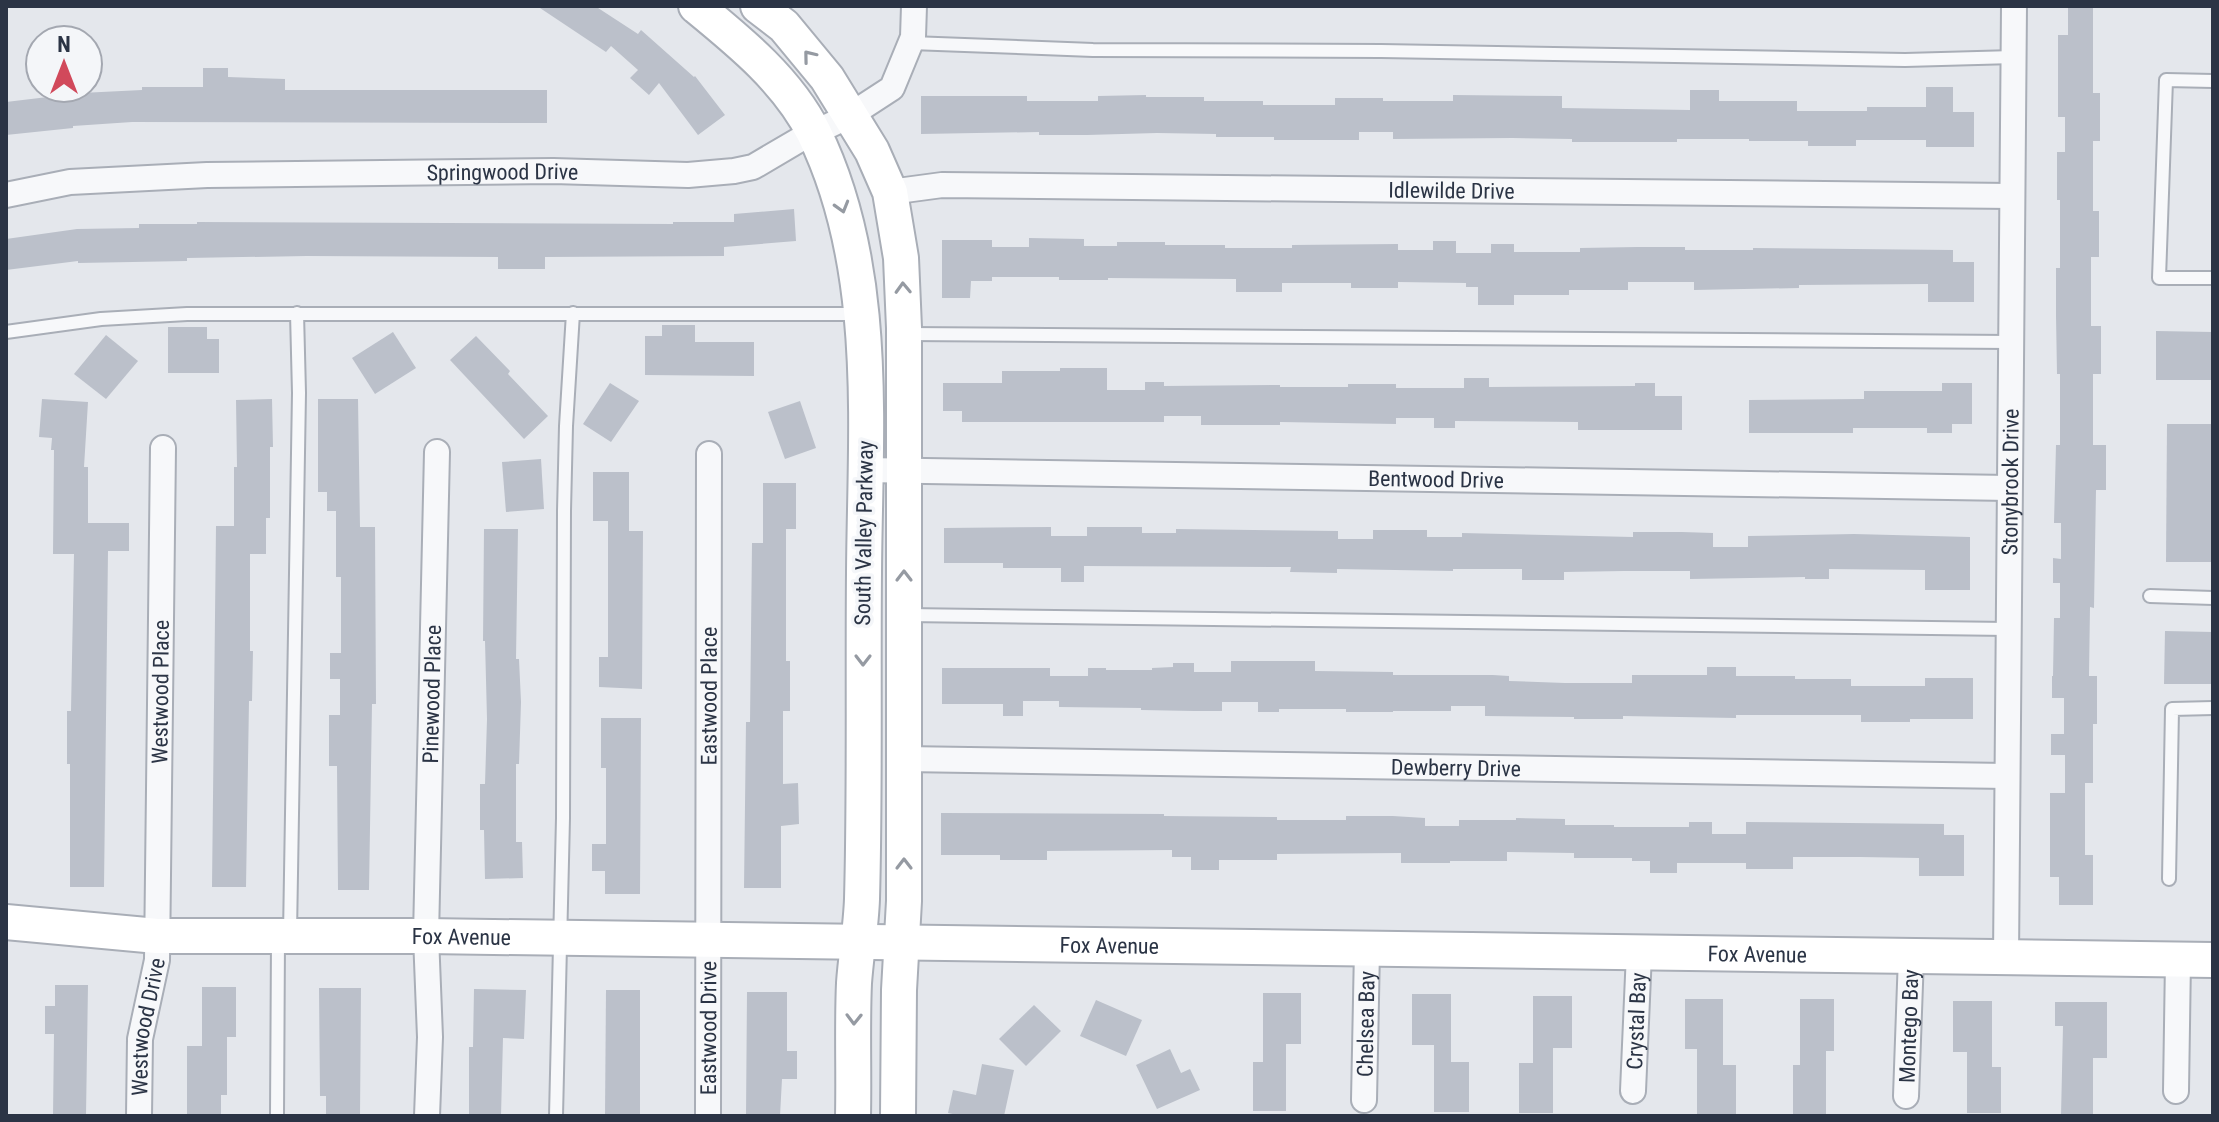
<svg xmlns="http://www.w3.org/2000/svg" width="2219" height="1122" viewBox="0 0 2219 1122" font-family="'Roboto Condensed',sans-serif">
<rect width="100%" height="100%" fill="#e4e7ec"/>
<g fill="#bbc0ca">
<polygon points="537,6 595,6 638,34 641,30 694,77 695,76 725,115 698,135 659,83 649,95 630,78 638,70 611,46 606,52"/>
<polygon points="2068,6 2093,6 2093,93 2100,93 2100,141 2093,141 2093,211 2099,211 2099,257 2091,257 2091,326 2101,326 2101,374 2093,374 2093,445 2106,445 2106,490 2096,490 2094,608 2090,607 2089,676 2097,676 2097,724 2093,724 2093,783 2085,783 2085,855 2093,855 2093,905 2059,905 2059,877 2050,877 2050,793 2065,793 2065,755 2051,755 2051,734 2064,734 2064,698 2052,698 2052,676 2053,676 2054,618 2060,618 2060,583 2053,583 2053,558 2061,559 2061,523 2054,523 2056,445 2060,445 2060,374 2057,374 2056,316 2056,268 2060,268 2060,200 2057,200 2057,152 2065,152 2065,117 2058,117 2058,35 2068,35"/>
<polygon points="203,68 228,68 228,77 285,79 285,90 547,90 547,123 132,122 73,126 73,128 6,135 6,102 81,93 142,90 142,87 203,87"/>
<polygon points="1926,87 1953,87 1953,112 1974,112 1974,147 1926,147 1926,140 1856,140 1856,146 1808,146 1808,141 1749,141 1749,139 1677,139 1677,142 1572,142 1572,139 1512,138 1393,139 1393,132 1359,132 1359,140 1274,140 1274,137 1216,137 1216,134 1157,133 1087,135 1039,135 1039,132 921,134 921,96 1027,96 1027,101 1098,101 1098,96 1146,95 1146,97 1204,97 1204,101 1263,101 1263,105 1335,105 1335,98 1383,98 1383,101 1453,101 1453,95 1562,96 1562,108 1690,110 1690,90 1719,90 1719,101 1797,101 1797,111 1867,111 1867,107 1926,107"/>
<polygon points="794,209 796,241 724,247 724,256 545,257 545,269 498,269 498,257 307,256 187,258 187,261 78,263 78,261 6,270 6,239 77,229 139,228 139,224 197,224 197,222 673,224 673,222 734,222 734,214"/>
<polygon points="1029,238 1084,239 1084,246 1117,246 1117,242 1165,242 1165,245 1225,245 1225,248 1292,248 1292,245 1398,244 1398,250 1433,250 1433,241 1456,241 1456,253 1491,253 1491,244 1514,244 1514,252 1580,252 1580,248 1637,247 1685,247 1685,250 1753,250 1753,248 1953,250 1953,262 1974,262 1974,302 1928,302 1928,284 1799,285 1799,288 1694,290 1694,282 1628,282 1628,290 1569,290 1569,295 1514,295 1514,305 1478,305 1478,287 1466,287 1466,283 1398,282 1398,288 1351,288 1351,283 1282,283 1282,292 1236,292 1236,279 1108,278 1108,280 1059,280 1059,277 992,277 992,281 971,281 970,298 942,298 942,240 992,240 992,247 1029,247"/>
<polygon points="662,325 695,325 695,342 754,342 754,376 645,375 645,336 662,336"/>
<polygon points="168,327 207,327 207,339 219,339 219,373 168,373"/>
<polygon points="2156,331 2213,332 2213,380 2156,380"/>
<polygon points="393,332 416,368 375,394 352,358"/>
<polygon points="106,335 138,361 106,399 74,374"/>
<polygon points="476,336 510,371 508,374 548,416 524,439 450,360"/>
<polygon points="1060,368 1107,368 1107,390 1145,390 1145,382 1164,382 1164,386 1280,385 1280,387 1348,387 1348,384 1396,384 1396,388 1464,388 1464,378 1489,378 1489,387 1635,386 1635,383 1655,383 1655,396 1682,396 1682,430 1578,430 1578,422 1455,421 1455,428 1434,428 1434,418 1396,418 1396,424 1280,422 1280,425 1201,425 1201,416 1164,416 1164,422 962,422 962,411 943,411 943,383 1002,383 1002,371 1060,371"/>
<polygon points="610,383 639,401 611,442 583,424"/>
<polygon points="1942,383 1972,383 1972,424 1952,424 1952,433 1927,433 1927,428 1853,428 1853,433 1749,433 1749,400 1864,399 1864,391 1942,391"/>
<polygon points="42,399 88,402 84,467 88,467 88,523 129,523 129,551 108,551 104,887 70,887 70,764 67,764 67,711 71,711 74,554 53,554 54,450 51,450 52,438 39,437"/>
<polygon points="272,399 273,447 270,447 270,518 266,518 266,554 250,554 250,651 253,651 252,701 249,701 246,887 212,887 216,526 234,526 234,467 237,467 236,400"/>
<polygon points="318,399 358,399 360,527 375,527 376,704 372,704 369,890 338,890 337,766 329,766 329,715 340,715 340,679 330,679 330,653 341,653 341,577 336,577 336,511 327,511 327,492 318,492"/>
<polygon points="800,401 816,448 785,459 768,412"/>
<polygon points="2167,424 2213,424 2213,562 2166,562"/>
<polygon points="541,459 544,509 506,512 502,462"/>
<polygon points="593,472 629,472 629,531 643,531 642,689 599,687 599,657 608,657 608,521 593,521"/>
<polygon points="763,483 796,483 796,529 786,529 786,661 790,661 790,711 783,711 783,784 798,783 799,824 781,826 781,888 744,888 746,722 750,722 752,543 763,543"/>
<polygon points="1051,527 1051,536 1087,536 1087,527 1142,527 1142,533 1176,533 1176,529 1338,531 1338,539 1373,539 1373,530 1427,530 1427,537 1462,537 1462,533 1633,537 1633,532 1682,532 1713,533 1713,547 1748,547 1748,536 1854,534 1970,537 1970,590 1925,590 1925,570 1829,569 1829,579 1805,579 1805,577 1690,579 1690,571 1624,571 1564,572 1564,580 1522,580 1522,569 1453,569 1453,571 1337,569 1337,573 1290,572 1291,567 1084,566 1084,582 1061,582 1061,568 1003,568 1003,563 944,563 944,528"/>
<polygon points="484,529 518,529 516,659 519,659 521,702 519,764 516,764 516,842 522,842 523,878 485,879 484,830 480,830 480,784 485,784 487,719 485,641 483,641"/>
<polygon points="2165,631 2213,632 2213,684 2164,684"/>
<polygon points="1231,661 1315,661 1315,671 1393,672 1393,675 1493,675 1509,676 1509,681 1565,683 1632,683 1632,675 1707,675 1707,667 1736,667 1736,676 1795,676 1795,679 1851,679 1851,686 1925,686 1925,678 1973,678 1973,719 1910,719 1910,722 1861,722 1861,715 1736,715 1736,718 1623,716 1623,719 1574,719 1574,717 1485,716 1485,706 1451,706 1451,711 1393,711 1393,712 1346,712 1346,709 1279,709 1279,712 1258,712 1258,702 1222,702 1222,711 1194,711 1141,710 1141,708 1059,707 1059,701 1023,701 1023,716 1003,716 1003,704 942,704 942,668 1050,668 1050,676 1088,676 1088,668 1106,668 1106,670 1152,670 1152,668 1173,667 1173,663 1194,663 1194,672 1231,672"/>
<polygon points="601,718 641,718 640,894 605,894 605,871 592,871 592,844 606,844 606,768 601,768"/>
<polygon points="941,813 1164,814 1164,816 1277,817 1277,820 1346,820 1346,816 1393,816 1425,818 1425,826 1459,826 1459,820 1516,820 1516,818 1565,819 1565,825 1614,825 1614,827 1689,827 1689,822 1712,822 1712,834 1746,834 1746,822 1944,824 1944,835 1964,835 1964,876 1919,876 1919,858 1860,857 1793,857 1793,869 1746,869 1746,863 1677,863 1677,873 1650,873 1650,861 1632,861 1632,858 1574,858 1574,853 1507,852 1507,861 1450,861 1450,863 1401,863 1401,853 1277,854 1277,860 1219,860 1219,870 1191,870 1191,857 1172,857 1172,850 1047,851 1047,860 1000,860 1000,855 941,855"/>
<polygon points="55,985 88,985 86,1116 53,1116 54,1034 45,1034 45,1006 55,1006"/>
<polygon points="202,987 236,987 236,1037 227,1037 227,1095 221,1095 221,1116 187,1116 187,1046 202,1046"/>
<polygon points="319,988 361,988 360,1116 326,1116 326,1096 320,1096"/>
<polygon points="474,989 526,990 524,1039 503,1038 501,1116 469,1116 469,1047 473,1047"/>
<polygon points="606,990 640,990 640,1116 605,1116"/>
<polygon points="747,992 787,992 787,1051 797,1051 797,1079 782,1079 780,1116 746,1116"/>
<polygon points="1263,993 1301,993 1301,1044 1286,1044 1286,1111 1253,1111 1253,1062 1263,1062"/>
<polygon points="1412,994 1451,994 1451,1062 1469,1062 1469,1112 1434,1112 1434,1045 1412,1045"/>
<polygon points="1533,996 1572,996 1572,1048 1553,1048 1553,1113 1519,1113 1519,1063 1533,1063"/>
<polygon points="1685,999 1723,999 1723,1065 1736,1065 1736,1115 1697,1115 1697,1049 1685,1049"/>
<polygon points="1800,999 1834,999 1834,1051 1826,1051 1826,1116 1793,1116 1793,1065 1800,1065"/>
<polygon points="1096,1000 1142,1020 1126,1056 1080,1036"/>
<polygon points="1953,1001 1992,1001 1992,1067 2001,1067 2001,1113 1967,1113 1967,1052 1953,1052"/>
<polygon points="2055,1002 2107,1002 2107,1058 2093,1058 2093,1116 2061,1116 2063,1026 2055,1026"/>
<polygon points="1034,1005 1061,1031 1026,1066 999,1039"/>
<polygon points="1170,1049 1181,1073 1190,1069 1200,1090 1157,1109 1136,1065"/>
<polygon points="982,1064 1014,1070 1004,1116 962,1116 948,1113 953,1090 976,1095"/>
</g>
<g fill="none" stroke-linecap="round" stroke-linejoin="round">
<g stroke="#a9aeb7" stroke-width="16">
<g id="service">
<polyline points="911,43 1093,50 1381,51 1905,60 2014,57"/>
<polyline points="2213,81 2166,80 2159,278 2213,278"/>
<polyline points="6,332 101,319 187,314 857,314"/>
<polyline points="907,334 2011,342"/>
<polyline points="2150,596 2213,598"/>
<polyline points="907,615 2008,629"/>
<polyline points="2169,879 2172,709 2213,708"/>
<polyline points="290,934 299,393 297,313"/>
<polyline points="277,1116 278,940"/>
<polyline points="556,1116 563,818 564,511 566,426 573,313"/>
</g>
</g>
<g stroke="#a9aeb7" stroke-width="28">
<g id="minor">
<path id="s1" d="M 890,192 L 942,185 L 2012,196"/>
<path id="s2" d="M 6,195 L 70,182 L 207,175 L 553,171 L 688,175 L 734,171 L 753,167 L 799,140 L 849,116 L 892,88 L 913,37 L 914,6"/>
<path id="s3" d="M 864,470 L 2009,488"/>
<path id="s4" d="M 904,759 L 2007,776"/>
<path id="s5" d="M 2006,958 L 2014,6"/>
<path id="s6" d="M 1633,1091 L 1639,953"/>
<polyline points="2176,1091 2178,960"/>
<path id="s7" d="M 1906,1096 L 1911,956"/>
<path id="s8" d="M 1364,1100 L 1367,949"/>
<path id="s9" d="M 139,1116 L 140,1039 L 157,960 L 163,448"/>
<path id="s10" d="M 427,1116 L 430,1037 L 426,936 L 437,452"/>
<path id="s11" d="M 708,1116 L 709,454"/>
</g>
</g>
<g stroke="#a9aeb7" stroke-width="38">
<g id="secondary">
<path d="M 696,6 C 740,42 788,81 814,133 C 880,268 865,427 864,573 C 863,681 865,790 862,899 C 861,927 856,955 854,983 C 852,1027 854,1072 853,1116"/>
<polyline points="758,6 784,26 827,78 872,151 890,192 901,258 904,328 904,901 899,990 898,1116"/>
<path id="s12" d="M 6,922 L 157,936 L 426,936 L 2213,960"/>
</g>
</g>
<use href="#service" stroke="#f7f8fa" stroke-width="12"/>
<use href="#minor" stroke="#f7f8fa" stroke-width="24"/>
<use href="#secondary" stroke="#fff" stroke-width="34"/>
</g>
<defs><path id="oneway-chevron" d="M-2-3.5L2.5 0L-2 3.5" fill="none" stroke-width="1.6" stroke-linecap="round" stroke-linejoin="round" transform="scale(2)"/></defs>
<g stroke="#959aa2">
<use href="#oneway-chevron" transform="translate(809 56) rotate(-129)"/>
<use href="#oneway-chevron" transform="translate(842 207) rotate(74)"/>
<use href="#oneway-chevron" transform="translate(903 288) rotate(-92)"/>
<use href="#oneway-chevron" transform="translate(904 576) rotate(-90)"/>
<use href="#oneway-chevron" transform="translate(863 660) rotate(90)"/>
<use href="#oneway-chevron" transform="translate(904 864) rotate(-90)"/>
<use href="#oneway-chevron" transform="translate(854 1019) rotate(91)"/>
</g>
<g text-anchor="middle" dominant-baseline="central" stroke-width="7" stroke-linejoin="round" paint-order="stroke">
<g font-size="22" fill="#2b3445" stroke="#f4f6f9">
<text stroke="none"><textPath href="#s2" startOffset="498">Springwood Drive</textPath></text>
<text stroke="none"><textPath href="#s1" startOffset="562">Idlewilde Drive</textPath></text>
<text stroke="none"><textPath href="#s3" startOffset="572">Bentwood Drive</textPath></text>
<text stroke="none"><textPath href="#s5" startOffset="476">Stonybrook Drive</textPath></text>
<text transform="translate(864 533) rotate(-89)">South Valley Parkway</text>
<text stroke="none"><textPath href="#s9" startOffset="426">Westwood Place</textPath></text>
<text stroke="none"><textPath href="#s10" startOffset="422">Pinewood Place</textPath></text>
<text stroke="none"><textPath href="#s11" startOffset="420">Eastwood Place</textPath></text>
<text stroke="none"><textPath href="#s4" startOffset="552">Dewberry Drive</textPath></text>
<text stroke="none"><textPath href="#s12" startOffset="456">Fox Avenue</textPath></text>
<text stroke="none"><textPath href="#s12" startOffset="1104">Fox Avenue</textPath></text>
<text stroke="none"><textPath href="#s12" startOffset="1752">Fox Avenue</textPath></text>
<text stroke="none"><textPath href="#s6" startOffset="70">Crystal Bay</textPath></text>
<text stroke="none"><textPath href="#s8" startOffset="76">Chelsea Bay</textPath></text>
<text stroke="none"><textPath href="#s9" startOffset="90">Westwood Drive</textPath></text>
<text stroke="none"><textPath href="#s7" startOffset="70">Montego Bay</textPath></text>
<text stroke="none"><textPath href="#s11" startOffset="88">Eastwood Drive</textPath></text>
</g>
</g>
<rect width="2219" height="1122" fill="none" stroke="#2b3445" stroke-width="16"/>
<g transform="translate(64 64)"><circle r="38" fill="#f4f6f9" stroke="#a4a8b1" stroke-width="2"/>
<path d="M0-6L14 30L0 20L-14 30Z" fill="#d1495b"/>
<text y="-12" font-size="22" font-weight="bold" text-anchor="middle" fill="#2b3445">N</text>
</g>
</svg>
